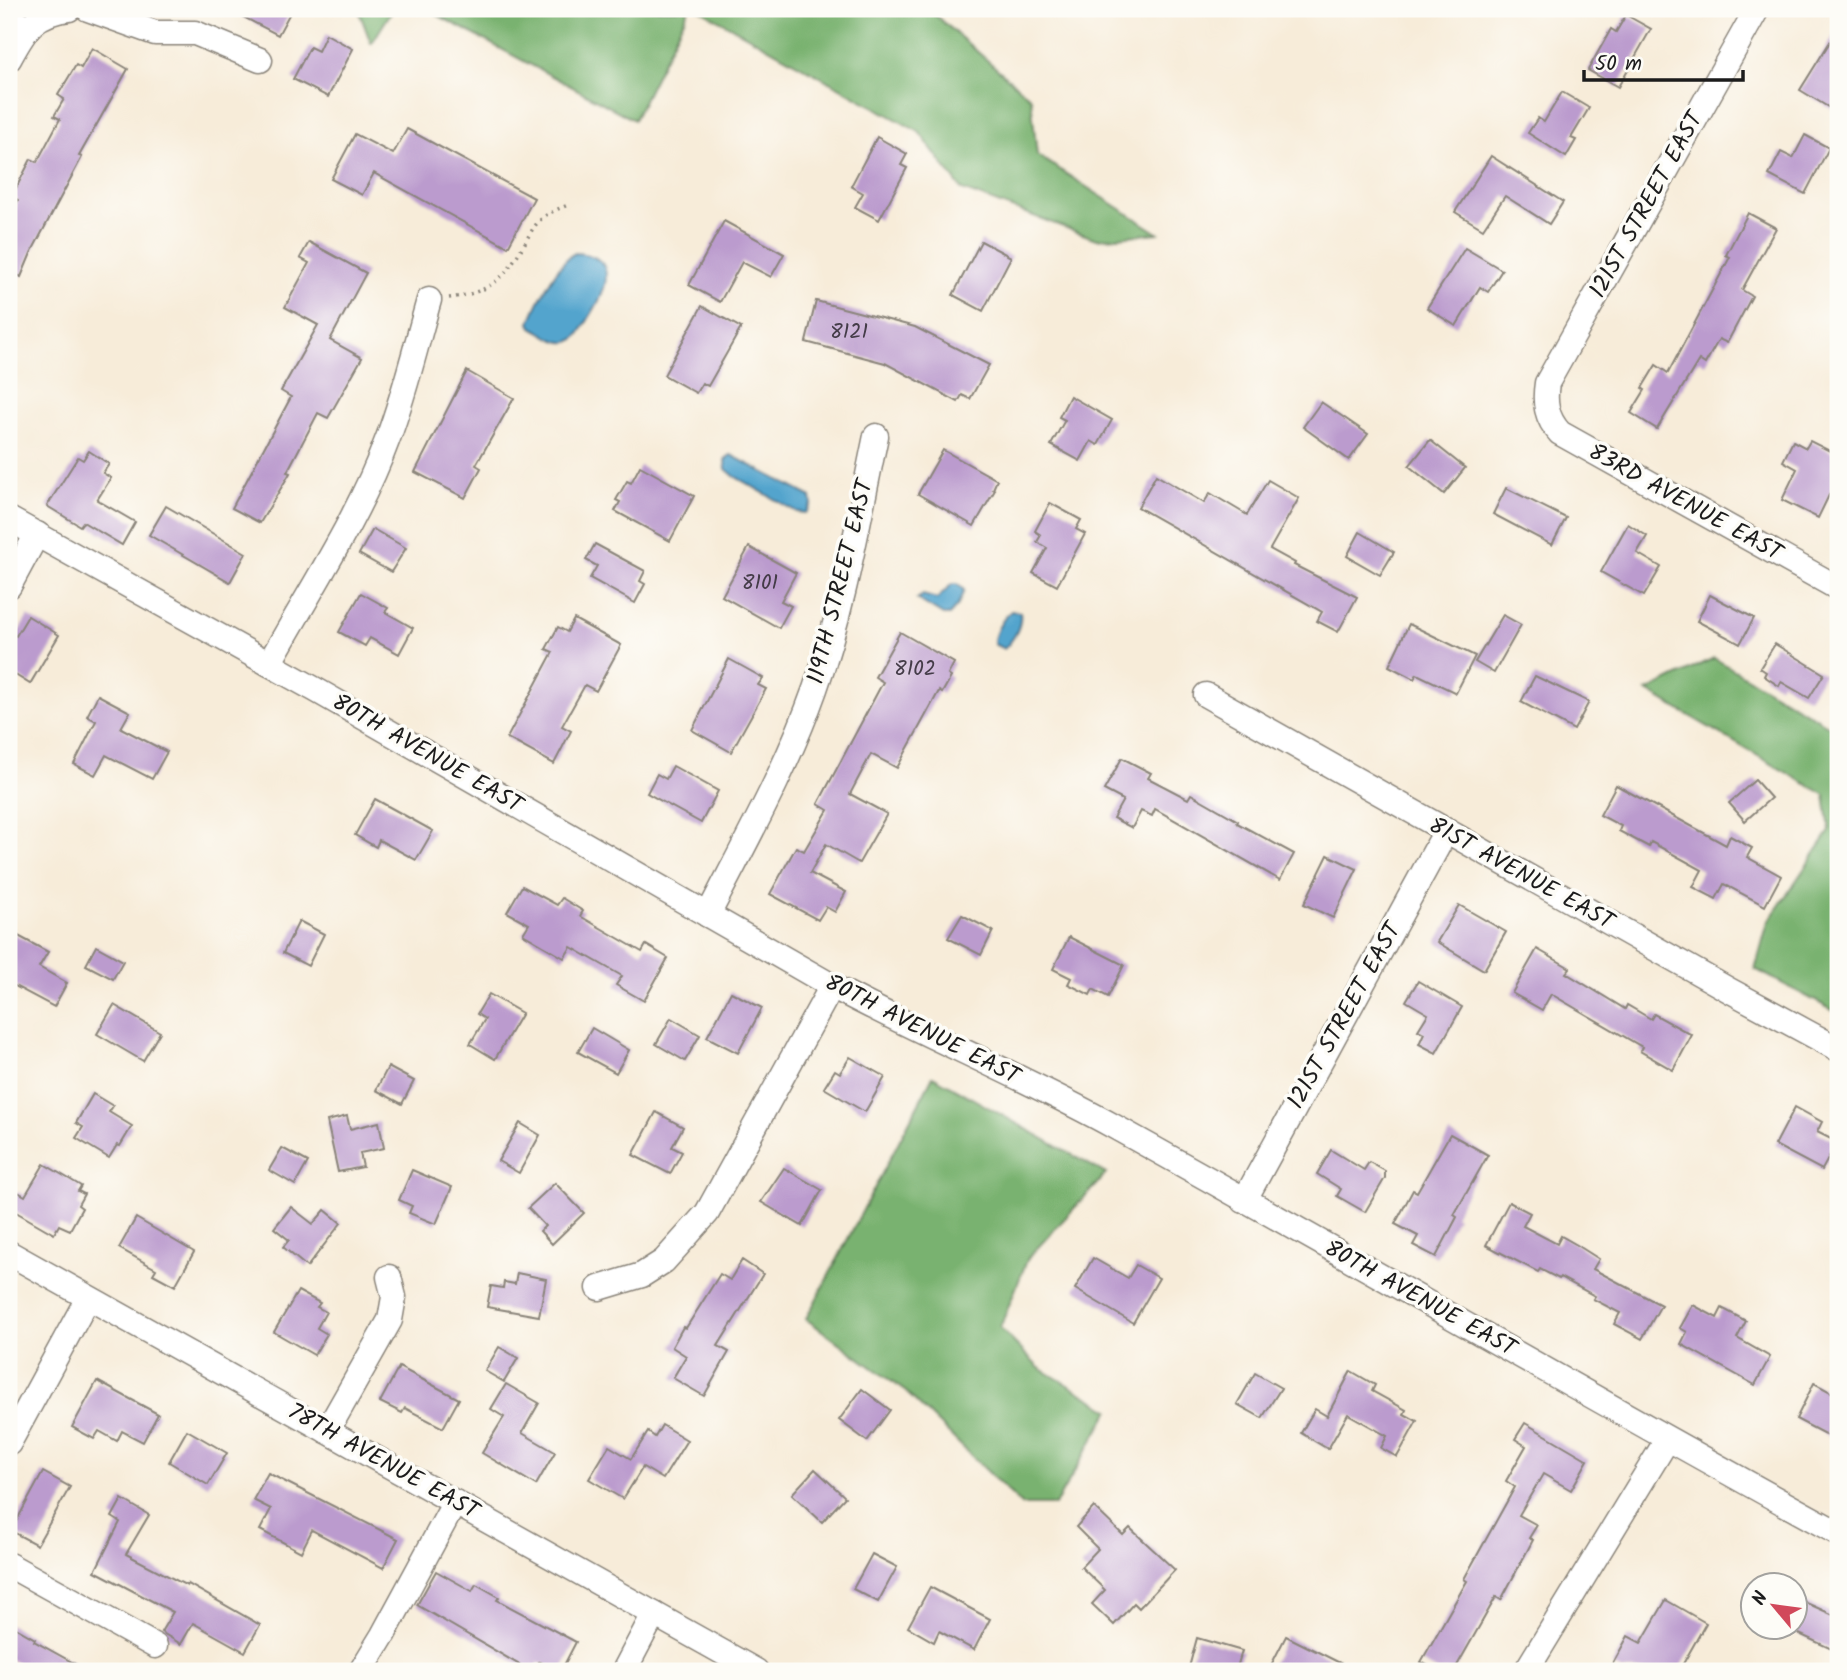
<svg xmlns="http://www.w3.org/2000/svg" width="1847" height="1680" viewBox="0 0 1847 1680" font-family="Kalam,sans-serif">
<rect width="100%" height="100%" fill="#fdfcf7"/>
<filter id="ink" filterUnits="userSpaceOnUse"><feTurbulence type="fractalNoise" baseFrequency=".0143" numOctaves="2"/><feDisplacementMap in="SourceGraphic" scale="14" xChannelSelector="R" yChannelSelector="G"/><feConvolveMatrix kernelMatrix="1 2 1 2 8 2 1 2 1" color-interpolation-filters="sRGB"/></filter>
<filter id="wash" filterUnits="userSpaceOnUse"><feTurbulence type="fractalNoise" baseFrequency=".00686" numOctaves="4" result="noise"/><feDisplacementMap in="SourceGraphic" scale="28" xChannelSelector="R" yChannelSelector="G"/><feGaussianBlur stdDeviation="1.57" result="paint"/><feColorMatrix in="noise" values="0 0 0 0 0 0 0 0 0 0 0 0 0 0 0 0 0 1.4 0 .05"/><feComposite in="paint" operator="in"/></filter>
<g filter="url(#wash)">
<rect width="100%" height="100%" fill="#f7ecd9"/>
<g fill="#79b270" stroke="#4a6746" stroke-width="2">
<polygon points="358,9 393,9 372,43 371,43"/>
<polygon points="426,9 689,9 634,120"/>
<polygon points="699,9 928,9 1031,98 1037,155 1158,233 1096,239 962,190 919,132"/>
<polygon points="1714,658 1838,731 1838,1013 1755,969 1768,922 1830,831 1825,795 1647,691"/>
<polygon points="933,1076 1106,1174 1028,1258 1000,1328 1038,1367 1110,1410 1055,1505 1022,1505 906,1392 806,1319"/>
</g>
<g fill="#52a4cd" stroke="#376074" stroke-width="2">
<path d="M 575,253 C 623,256 605,293 589,318 C 584,326 578,340 568,342 C 556,344 542,332 532,327 L 530,323 C 536,305 558,261 575,253 Z"/>
<polygon points="731,455 811,497 812,504 806,513 797,512 734,476 726,469 725,460"/>
<polygon points="952,584 957,584 964,590 958,605 949,615 943,615 917,599 923,595 937,599"/>
<path d="M 1011,611 L 1020,612 C 1022,626 1014,639 1004,649 L 994,644 C 993,634 1003,618 1011,611 Z"/>
</g>
<g id="blocks">
<g fill="#bb9bce">
<polygon points="228,9 292,9 278,35"/>
<polygon points="1626,15 1651,29 1618,87 1588,70 1611,29 1616,32"/>
<polygon points="1838,29 1838,113 1800,90"/>
<polygon points="326,34 353,49 328,97 293,79 310,47 318,51"/>
<polygon points="92,48 128,69 79,156 82,157 31,253 21,277 9,270 9,218 18,200 12,196 31,159 37,162 60,119 54,116 64,99 58,95 76,65 81,68"/>
<polygon points="1562,92 1589,108 1571,138 1576,140 1566,157 1528,133 1538,118 1544,122"/>
<polygon points="407,129 534,198 508,247 374,173 362,195 331,179 355,134 393,154"/>
<polygon points="1805,135 1829,148 1805,194 1769,175 1781,152 1793,158"/>
<polygon points="877,137 907,154 901,165 907,168 879,220 855,207 863,193 851,186"/>
<polygon points="1491,156 1563,202 1549,224 1505,196 1483,229 1455,212"/>
<polygon points="1748,213 1776,228 1742,290 1752,296 1727,343 1719,339 1705,364 1699,360 1657,429 1631,413 1645,390 1642,388 1656,365 1668,373 1730,257 1726,255"/>
<polygon points="724,221 784,254 771,277 742,262 720,302 689,285"/>
<polygon points="981,241 1011,257 983,311 953,295"/>
<polygon points="309,242 366,273 330,340 362,358 328,418 318,413 287,472 290,473 260,523 232,508 291,397 281,391 318,325 285,307 309,263 300,258"/>
<polygon points="1465,248 1502,270 1488,292 1480,287 1456,326 1427,308"/>
<polygon points="816,301 915,327 989,365 970,399 962,395 958,402 885,363 806,342"/>
<polygon points="702,306 741,328 708,386 702,383 696,393 664,375"/>
<polygon points="467,371 514,398 476,465 481,468 465,498 415,472"/>
<polygon points="1070,396 1112,420 1098,445 1091,441 1080,461 1051,445 1065,420 1059,417"/>
<polygon points="1321,402 1368,434 1349,460 1303,427"/>
<polygon points="1430,440 1465,468 1444,494 1409,466"/>
<polygon points="1793,441 1806,448 1810,441 1838,455 1838,495 1831,491 1818,518 1782,500 1797,469 1783,461"/>
<polygon points="943,450 997,480 993,489 995,490 974,526 918,494"/>
<polygon points="89,451 109,464 103,473 111,478 97,500 135,522 122,545 83,522 80,526 47,506 78,457 83,460"/>
<polygon points="640,466 694,496 670,541 615,511 620,502 616,500 627,481 631,483"/>
<polygon points="1156,475 1204,503 1210,493 1247,515 1268,480 1299,498 1270,549 1295,563 1294,565 1357,597 1338,632 1317,621 1322,612 1138,507"/>
<polygon points="1506,488 1566,518 1552,545 1493,514"/>
<polygon points="1050,503 1081,520 1076,529 1085,534 1057,586 1033,573 1047,548 1037,542 1041,535 1035,531"/>
<polygon points="166,506 246,553 230,582 149,535"/>
<polygon points="1628,524 1647,536 1637,553 1661,567 1644,596 1601,572"/>
<polygon points="373,529 406,548 391,572 359,554"/>
<polygon points="1360,532 1394,552 1380,575 1347,556"/>
<polygon points="595,544 645,571 640,581 645,584 635,603 590,578 597,566 586,560"/>
<polygon points="749,547 796,573 781,601 791,606 779,628 722,596"/>
<polygon points="361,593 388,608 385,612 413,628 399,654 370,638 365,646 339,632"/>
<polygon points="1710,595 1754,618 1740,644 1697,621"/>
<polygon points="1503,615 1521,625 1494,673 1475,662"/>
<polygon points="28,616 59,635 30,684 9,671 9,632 16,636"/>
<polygon points="574,619 621,645 596,691 585,685 562,726 571,731 554,764 507,738 553,652 546,649 558,627 567,632"/>
<polygon points="1409,624 1475,656 1456,693 1417,674 1414,679 1389,666"/>
<polygon points="900,632 954,663 948,675 951,677 942,693 939,691 897,768 871,754 850,794 887,814 859,863 826,844 810,873 846,892 835,912 826,907 818,920 770,894 796,847 804,851 828,810 818,804 883,682 875,677"/>
<polygon points="1775,644 1824,674 1809,698 1781,682 1779,686 1764,676 1766,672 1760,668"/>
<polygon points="729,659 763,678 758,685 766,689 731,752 692,730"/>
<polygon points="1535,676 1589,702 1574,730 1521,702"/>
<polygon points="98,695 130,712 121,728 167,752 152,779 106,755 95,775 74,764 96,721 87,716"/>
<polygon points="1122,758 1151,773 1148,778 1188,799 1191,794 1238,821 1237,823 1294,854 1280,880 1155,809 1152,816 1141,811 1132,828 1113,818 1123,800 1104,790"/>
<polygon points="673,766 718,791 701,823 647,793 657,774 666,779"/>
<polygon points="1755,780 1771,798 1745,821 1729,803"/>
<polygon points="1616,785 1726,845 1730,836 1752,848 1747,857 1781,876 1765,906 1724,884 1716,899 1693,887 1702,870 1651,842 1649,847 1619,831 1621,826 1600,815"/>
<polygon points="375,799 433,831 416,860 379,840 376,847 355,835"/>
<polygon points="1328,855 1357,869 1333,918 1304,904"/>
<polygon points="522,886 557,905 562,898 583,911 580,916 642,952 646,945 668,958 644,1001 616,985 622,976 571,947 564,958 523,934 529,924 507,912"/>
<polygon points="1459,905 1506,932 1484,970 1437,942"/>
<polygon points="962,915 993,931 981,955 948,938"/>
<polygon points="299,921 324,934 308,966 283,953"/>
<polygon points="9,931 48,952 39,967 67,983 54,1007 9,983"/>
<polygon points="1069,937 1124,965 1108,997 1093,989 1090,995 1068,984 1071,978 1053,969"/>
<polygon points="96,946 123,961 113,979 86,965"/>
<polygon points="1537,949 1570,968 1566,973 1625,1009 1627,1005 1651,1019 1654,1014 1692,1035 1673,1070 1640,1051 1642,1047 1551,994 1542,1010 1512,993"/>
<polygon points="1418,981 1462,1007 1436,1053 1419,1044 1424,1033 1418,1030 1428,1014 1406,1001"/>
<polygon points="731,992 762,1008 738,1053 707,1037"/>
<polygon points="489,994 522,1013 495,1059 470,1044 485,1019 477,1014"/>
<polygon points="114,1005 160,1032 143,1061 97,1034"/>
<polygon points="671,1018 700,1035 685,1061 656,1044"/>
<polygon points="592,1028 629,1050 616,1073 578,1052"/>
<polygon points="850,1057 885,1077 865,1112 824,1088 835,1070 840,1073"/>
<polygon points="388,1067 414,1081 402,1104 376,1090"/>
<polygon points="93,1094 113,1106 109,1112 132,1126 120,1146 117,1145 109,1158 76,1138 83,1127 76,1123"/>
<polygon points="1795,1107 1822,1122 1817,1132 1837,1142 1822,1170 1775,1145"/>
<polygon points="656,1112 683,1127 672,1147 682,1152 670,1174 633,1155"/>
<polygon points="347,1116 350,1129 379,1122 384,1148 360,1153 363,1167 338,1172 327,1121"/>
<polygon points="520,1123 540,1135 519,1173 498,1161"/>
<polygon points="1450,1134 1488,1155 1454,1215 1457,1217 1436,1257 1413,1245 1418,1236 1395,1224 1413,1190 1417,1192"/>
<polygon points="282,1148 308,1162 295,1185 269,1170"/>
<polygon points="1331,1150 1364,1170 1369,1162 1385,1171 1385,1178 1365,1212 1337,1196 1341,1189 1317,1174"/>
<polygon points="44,1164 81,1186 78,1191 84,1194 78,1205 82,1208 70,1230 59,1225 54,1234 9,1208 18,1192 25,1196"/>
<polygon points="784,1168 822,1190 802,1226 761,1202"/>
<polygon points="412,1170 452,1187 436,1224 409,1213 412,1206 399,1200"/>
<polygon points="555,1183 584,1213 552,1244 540,1231 545,1226 528,1208"/>
<polygon points="1509,1202 1530,1213 1523,1226 1557,1244 1561,1236 1577,1245 1599,1259 1593,1269 1661,1305 1642,1339 1614,1324 1620,1313 1593,1299 1595,1296 1560,1277 1559,1279 1540,1269 1538,1272 1486,1245"/>
<polygon points="291,1207 313,1224 325,1210 341,1223 307,1267 283,1247 289,1240 274,1228"/>
<polygon points="136,1218 194,1252 175,1286 153,1274 156,1269 119,1248"/>
<polygon points="1093,1258 1128,1278 1136,1265 1159,1278 1133,1323 1075,1289"/>
<polygon points="742,1260 763,1274 718,1346 729,1352 704,1396 673,1378 686,1356 672,1347 683,1327 686,1328 720,1274 730,1280"/>
<polygon points="517,1273 546,1279 539,1316 487,1307 491,1286 503,1288 504,1282 515,1284"/>
<polygon points="298,1291 320,1303 317,1307 326,1312 317,1328 327,1334 314,1355 274,1332"/>
<polygon points="1693,1305 1717,1318 1722,1308 1746,1321 1737,1338 1770,1357 1755,1385 1681,1344 1687,1332 1680,1328"/>
<polygon points="499,1347 518,1358 504,1382 485,1371"/>
<polygon points="399,1367 459,1399 443,1428 405,1408 402,1413 380,1402"/>
<polygon points="1351,1371 1375,1385 1372,1391 1406,1410 1404,1414 1417,1421 1397,1457 1381,1448 1387,1436 1348,1414 1328,1449 1301,1433 1315,1409 1327,1416"/>
<polygon points="1255,1373 1281,1388 1262,1418 1237,1404"/>
<polygon points="97,1381 158,1414 143,1442 122,1431 117,1441 99,1431 94,1439 72,1427"/>
<polygon points="1814,1383 1838,1396 1838,1441 1796,1419"/>
<polygon points="506,1384 539,1403 522,1433 555,1452 536,1485 482,1453 504,1417 491,1409"/>
<polygon points="862,1389 890,1410 867,1441 839,1420"/>
<polygon points="1525,1423 1588,1460 1571,1490 1543,1474 1519,1515 1537,1525 1529,1538 1533,1540 1501,1600 1496,1597 1454,1671 1438,1671 1421,1662 1467,1581 1464,1579 1515,1487 1506,1481 1526,1446 1515,1439"/>
<polygon points="662,1425 687,1440 663,1479 643,1467 623,1499 589,1479 609,1446 631,1459 648,1432 655,1437"/>
<polygon points="187,1430 227,1453 208,1485 169,1462"/>
<polygon points="815,1469 845,1497 822,1522 792,1494"/>
<polygon points="43,1472 70,1487 37,1545 11,1531"/>
<polygon points="268,1473 398,1539 383,1568 312,1530 301,1552 260,1530 271,1509 253,1500"/>
<polygon points="122,1499 149,1515 126,1554 187,1586 188,1584 260,1625 245,1652 193,1623 181,1644 161,1632 173,1612 95,1571 120,1522 112,1517"/>
<polygon points="1094,1507 1123,1535 1130,1528 1175,1570 1139,1608 1134,1603 1114,1625 1092,1604 1105,1590 1081,1567 1098,1549 1076,1527"/>
<polygon points="872,1554 897,1567 878,1602 853,1589"/>
<polygon points="436,1571 472,1591 476,1584 499,1597 497,1600 576,1642 561,1671 539,1662 534,1671 530,1671 417,1605"/>
<polygon points="930,1587 990,1619 974,1650 939,1631 934,1642 908,1627"/>
<polygon points="1666,1600 1706,1623 1679,1671 1623,1671 1612,1665 1628,1636 1641,1643"/>
<polygon points="1802,1601 1838,1617 1838,1652 1795,1632 1795,1603 1800,1605"/>
<polygon points="9,1624 35,1639 34,1641 88,1671 31,1671 9,1659"/>
<polygon points="1286,1636 1356,1671 1268,1671"/>
<polygon points="1197,1638 1242,1651 1236,1671 1188,1671"/>
</g>
</g>
</g>
<g filter="url(#ink)">
<use href="#blocks" fill-opacity="0" stroke="#8a847a" stroke-width="2"/>
<g fill="none" stroke-linecap="round" stroke-linejoin="round">
<g stroke="#8a847a" stroke-width="27">
<g id="minor">
<polyline points="88,9 155,33 195,33 260,60"/>
<path d="M 1757,9 L 1547,383 C 1544,402 1546,418 1560,433 L 1838,588"/>
<polyline points="9,17 27,29"/>
<path d="M 9,59 C 25,30 33,13 69,9"/>
<path d="M 9,519 L 316,690 L 832,986 C 925,1036 1023,1076 1115,1127 C 1357,1261 1596,1401 1838,1533"/>
<polyline points="9,586 37,534"/>
<path d="M 269,664 C 310,590 359,517 388,438 C 405,393 416,345 429,300"/>
<polyline points="1206,695 1729,990 1838,1049"/>
<path d="M 708,915 C 746,841 787,768 815,689 C 844,607 858,521 876,436"/>
<polyline points="1244,1201 1446,831"/>
<polyline points="9,1253 756,1671"/>
<polyline points="599,1288 642,1275 664,1261 707,1213 832,986"/>
<polyline points="327,1431 390,1320 394,1297 389,1277"/>
<polyline points="9,1443 88,1298"/>
<polyline points="9,1565 155,1646"/>
<polyline points="1528,1668 1667,1440"/>
<polyline points="361,1671 383,1635 455,1502"/>
<polyline points="624,1671 654,1614"/>
</g>
</g>
<path stroke="#8a847a" stroke-width="3.5" stroke-dasharray="2 5" stroke-linecap="butt" d="M 449,298 C 493,292 503,279 525,243 C 530,233 536,222 545,216 C 552,211 561,208 570,204"/>
<use href="#minor" stroke="#fff" stroke-width="24"/>
</g>
</g>
<g text-anchor="middle" dominant-baseline="central" stroke-width="7" stroke-linejoin="round" paint-order="stroke">
<g font-size="21" fill="#443c48">
<text x="849" y="332">8121</text>
<text x="760" y="583">8101</text>
<text x="915" y="669">8102</text>
</g>
<g font-size="24" fill="#1c1c1c" stroke="#fdfcf7">
<text transform="translate(1647 205) rotate(-61)">121ST STREET EAST</text>
<text transform="translate(1685 503) rotate(29)">83RD AVENUE EAST</text>
<text transform="translate(841 582) rotate(-76)">119TH STREET EAST</text>
<text transform="translate(427 754) rotate(30)">80TH AVENUE EAST</text>
<text transform="translate(1521 874) rotate(29)">81ST AVENUE EAST</text>
<text transform="translate(1345 1016) rotate(-61)">121ST STREET EAST</text>
<text transform="translate(922 1030) rotate(27)">80TH AVENUE EAST</text>
<text transform="translate(1420 1299) rotate(29)">80TH AVENUE EAST</text>
<text transform="translate(383 1462) rotate(29)">78TH AVENUE EAST</text>
</g>
</g>
<rect width="1847" height="1680" fill="none" stroke="#fdfcf7" stroke-width="35"/>
<g transform="translate(1774 1606) rotate(299)"><circle r="33" fill="#fdfcf7" stroke="#a3a29f" stroke-width="2"/>
<path d="M0-5L12 26L0 18L-12 26Z" fill="#d1495b"/>
<text y="-10" font-size="19" font-weight="bold" text-anchor="middle" fill="#1c1c1c">N</text>
</g>
<path d="M1584 70v10h159v-10" fill="none" stroke="#1c1c1c" stroke-width="3.5"/>
<text x="1595" y="70" font-size="21" fill="#1c1c1c" stroke="#fdfcf7" stroke-width="5" paint-order="stroke">50 m</text>
</svg>
